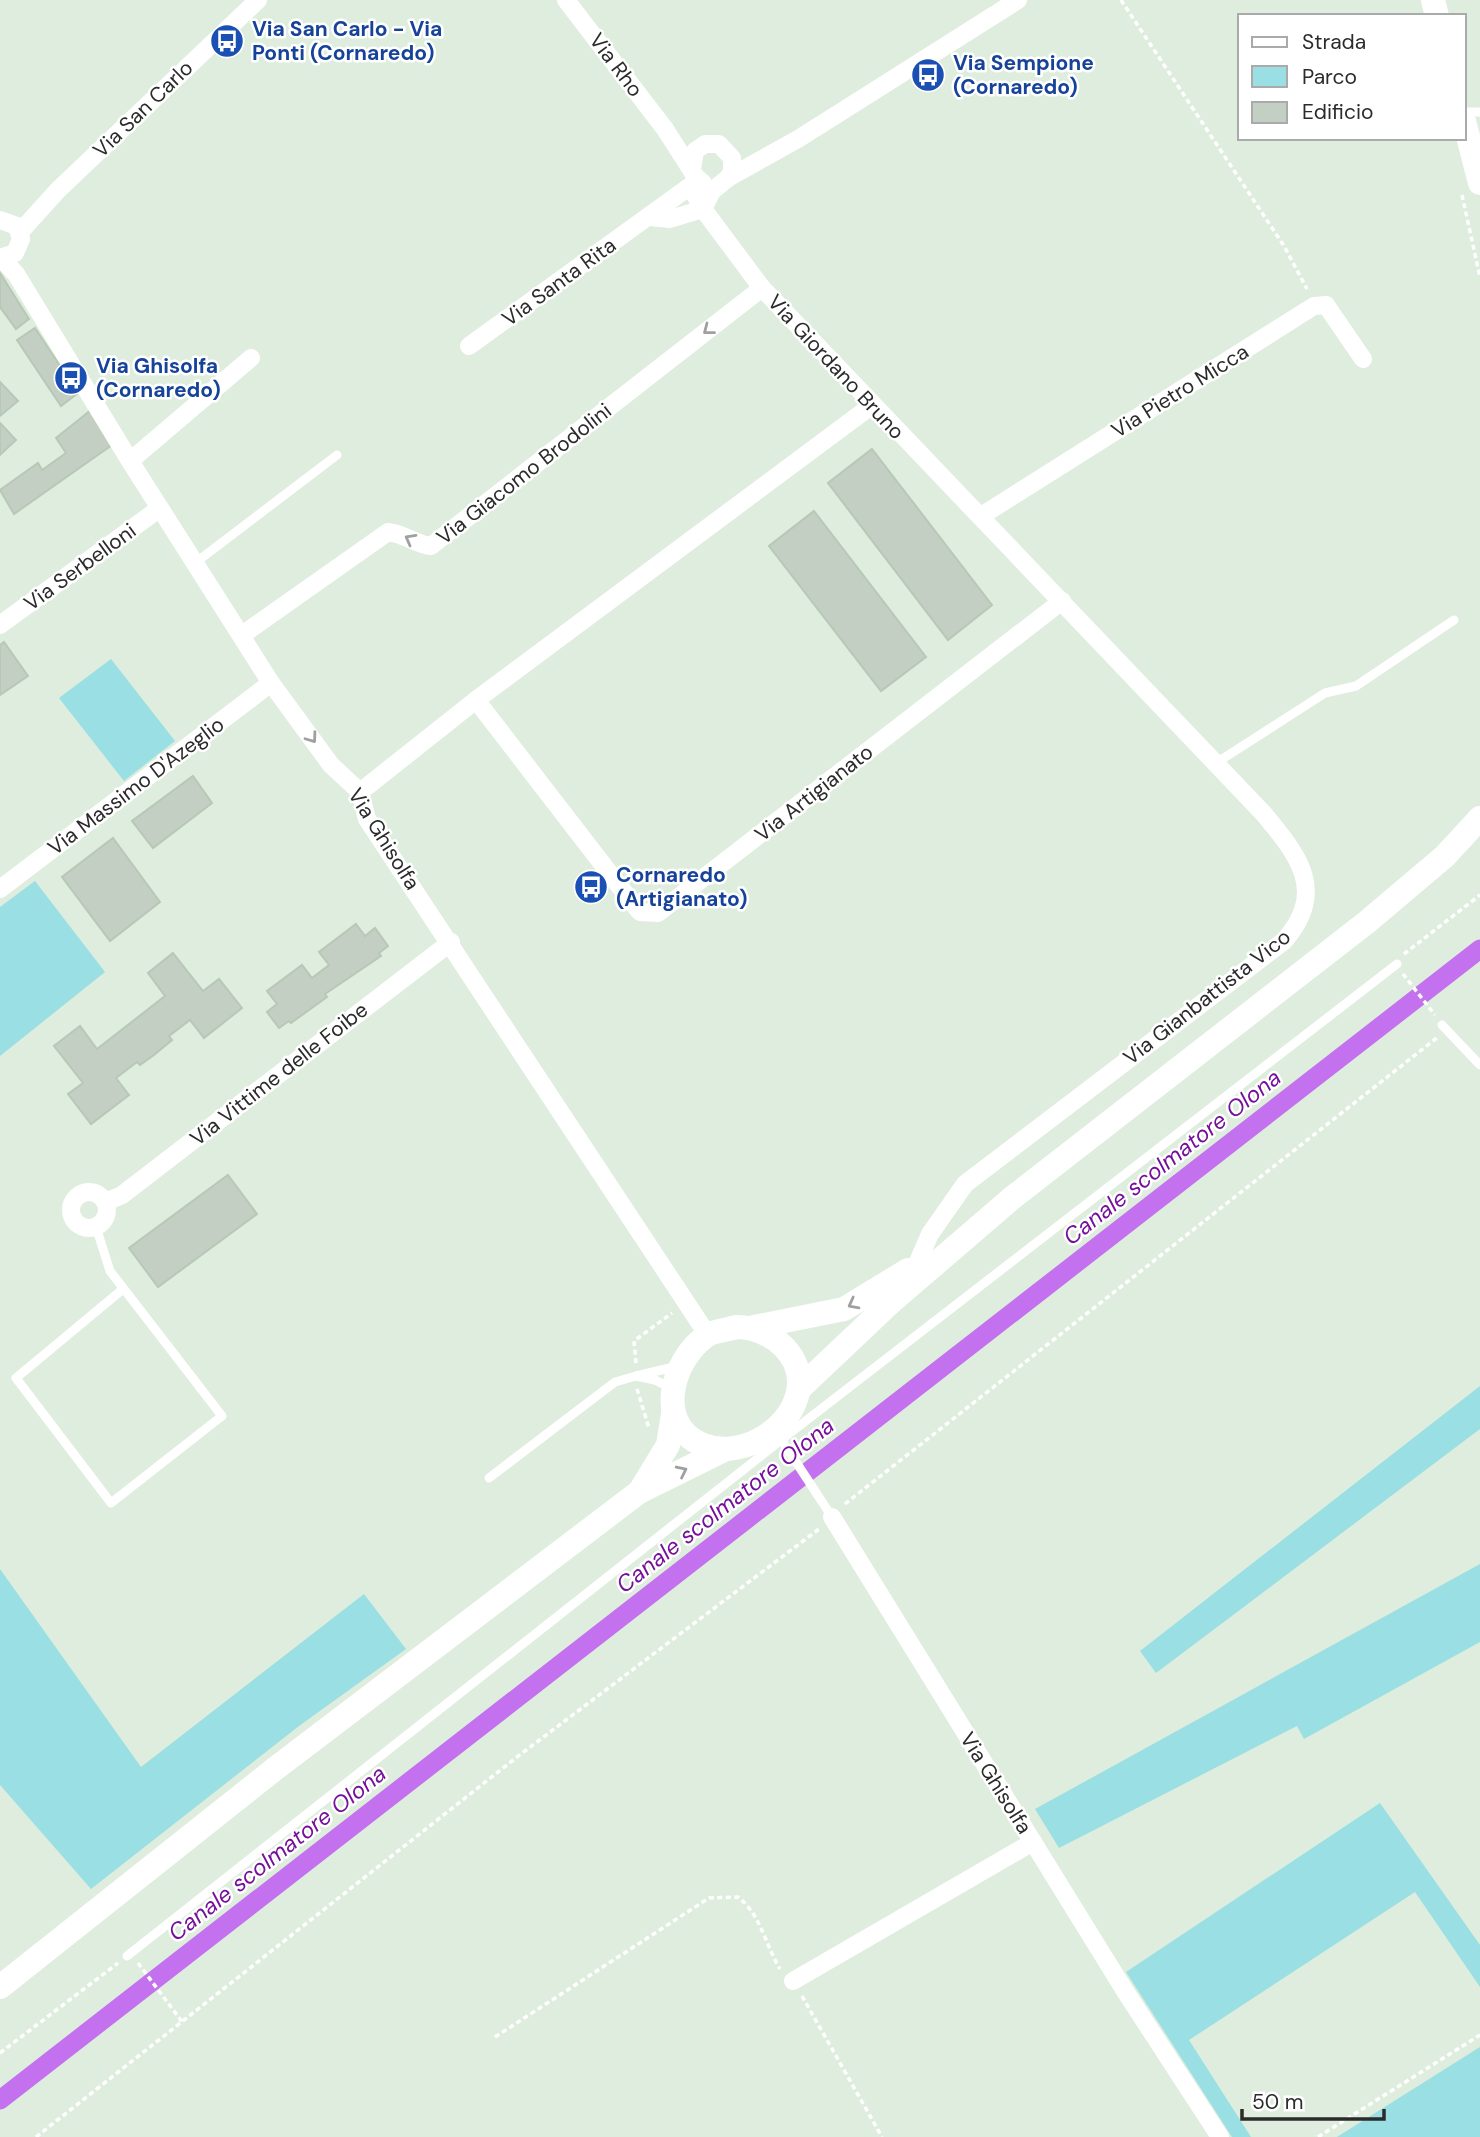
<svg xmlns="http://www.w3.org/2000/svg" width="1480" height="2137" viewBox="0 0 1480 2137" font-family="'DM Sans',sans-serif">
<rect width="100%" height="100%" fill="#deeddd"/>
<g fill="#9adfe3">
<polygon points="111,659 175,741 124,781 59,698"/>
<polygon points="35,881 105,972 0,1056 0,907"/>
<polygon points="1480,1386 1480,1429 1156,1673 1140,1651"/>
<polygon points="1480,1564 1480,1642 1304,1739 1297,1726 1059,1848 1035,1809"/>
<polygon points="0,1569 141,1767 364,1594 406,1649 299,1726 91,1889 0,1785"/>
<polygon points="1380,1803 1480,1945 1480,1987 1415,1892 1189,2040 1251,2137 1232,2137 1126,1972"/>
<polygon points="1480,2047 1480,2137 1337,2137"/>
</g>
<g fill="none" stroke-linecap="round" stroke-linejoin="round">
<polyline stroke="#c371ee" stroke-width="19" points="0,2100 1480,949"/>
</g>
<g fill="#c3cfc3" stroke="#b7c8b7" stroke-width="2">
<polygon points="0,273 29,319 16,329 0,307"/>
<polygon points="35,328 78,393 61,406 17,340"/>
<polygon points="0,382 18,401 0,416"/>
<polygon points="91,410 112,445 14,514 0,490 38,463 42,470 66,453 56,438"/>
<polygon points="0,423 16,440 0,455"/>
<polygon points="872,449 992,605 948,640 828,483"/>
<polygon points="814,511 926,657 881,691 769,546"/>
<polygon points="4,642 28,676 0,695 0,645"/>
<polygon points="193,776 212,803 153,848 132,821"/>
<polygon points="113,838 160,902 110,941 62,877"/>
<polygon points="356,924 365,936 375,928 388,946 379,953 381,956 325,994 327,997 291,1023 289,1021 279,1028 267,1012 277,1004 267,991 302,965 312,978 329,965 319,952"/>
<polygon points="173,953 203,991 219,979 242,1008 204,1038 190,1020 169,1036 172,1040 154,1055 140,1065 137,1062 116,1078 129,1095 91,1124 68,1094 83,1083 54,1046 80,1026 97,1049 165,996 148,973"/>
<polygon points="228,1175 257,1214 158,1287 129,1248"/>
</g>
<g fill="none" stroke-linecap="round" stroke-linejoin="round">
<g stroke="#fff" stroke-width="3.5" stroke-dasharray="5 3.5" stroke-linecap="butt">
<polyline points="1121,0 1284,246 1307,289"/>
<polyline points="1462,195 1480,277"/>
<polyline points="1404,954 1480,895"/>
<polyline points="1403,974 1435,1015"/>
<polyline points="636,1363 634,1341 672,1313"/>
<polyline points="637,1389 649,1428"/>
<polyline points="845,1504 1438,1037"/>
<polyline points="138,1963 183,2023"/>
<polyline points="802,1996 882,2137"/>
<path d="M 495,2037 L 709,1898 L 738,1897 C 761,1915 765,1944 780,1969"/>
<polyline points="0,2053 118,1963"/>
<polyline points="36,2137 517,1757 819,1529"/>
<polyline points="1318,2137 1480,2035"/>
</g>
<g stroke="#fff" stroke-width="9">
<polyline points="1464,112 1480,112"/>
<polyline points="195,563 337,455"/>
<polyline points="1216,763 1325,693 1356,686 1454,620"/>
<polyline points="1442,1025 1480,1065"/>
<polyline points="96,1227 110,1271 222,1416 111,1503 16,1378 123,1289"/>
<polyline points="671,1388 655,1380 636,1376 678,1366"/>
<polyline points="779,1436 832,1517"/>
<polyline points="489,1478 615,1382 636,1376"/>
<polyline points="127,1956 781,1440 1397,964"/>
</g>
<g stroke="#fff" stroke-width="18">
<polyline points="566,0 665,129 695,176 703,183"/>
<polyline points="692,169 695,151 705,144 719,144 732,158 732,172 728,178"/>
<path d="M 695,176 L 694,193 L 703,209 L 762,288 L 1263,813 C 1298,855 1328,891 1284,941 L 965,1184 L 930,1234 L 917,1264"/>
<polyline points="703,209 712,191 728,178 798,139 1018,0"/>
<polyline points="650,217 670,219 703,209"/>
<polyline points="0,220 17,226 21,239 15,253 0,258"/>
<polyline points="20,232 58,190 258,0"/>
<polyline points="2,259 16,274 130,461 271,683 331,765 360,792 367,819 707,1334"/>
<polyline points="469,346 693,184"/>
<polyline points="130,461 251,358"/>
<polyline points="981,516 1314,306 1326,305 1363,359"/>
<polyline points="0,625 160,508"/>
<path d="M 242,635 L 388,532 C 405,534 415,544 431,546 L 762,288"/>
<polyline points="476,700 634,905 640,912 658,913 1062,601"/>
<polyline points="360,792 476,700 871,406"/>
<polyline points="0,889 271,683"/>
<circle cx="89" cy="1210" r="18"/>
<polyline points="106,1202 122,1195 451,942"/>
<polyline points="832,1517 1125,1991 1220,2137"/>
<polyline points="793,1981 1033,1842"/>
</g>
<g stroke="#fff" stroke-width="24">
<polyline points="1433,0 1437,16"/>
<polyline points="1464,121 1480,183"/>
<path d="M 736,1327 C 771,1327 808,1357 797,1396 C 787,1433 738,1459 703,1445 C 654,1425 671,1361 706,1336 C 713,1331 727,1330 736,1327 Z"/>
<polyline points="754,1327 844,1309 908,1270"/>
<polyline points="799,1389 890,1303 1012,1198 1367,922 1445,856 1480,818"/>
<polyline points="640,1491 668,1445 673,1414"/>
<polyline points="0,1987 276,1768 639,1492 724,1450"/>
</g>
</g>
<defs><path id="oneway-chevron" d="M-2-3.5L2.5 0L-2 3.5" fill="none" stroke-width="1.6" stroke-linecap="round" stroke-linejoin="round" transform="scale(1.75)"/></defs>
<g stroke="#a0a0a0">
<use href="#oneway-chevron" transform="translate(708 330) rotate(142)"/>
<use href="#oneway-chevron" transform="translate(410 539) rotate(-151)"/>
<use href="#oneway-chevron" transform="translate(312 738) rotate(54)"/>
<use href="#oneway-chevron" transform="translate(853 1304) rotate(152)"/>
<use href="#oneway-chevron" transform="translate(682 1471) rotate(-26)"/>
</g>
<defs>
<g id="bus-disc" transform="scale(1.75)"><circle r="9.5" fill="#1a4fb4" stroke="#fff"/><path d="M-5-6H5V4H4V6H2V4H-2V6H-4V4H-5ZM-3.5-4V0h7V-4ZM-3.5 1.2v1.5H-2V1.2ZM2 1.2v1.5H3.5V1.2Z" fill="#fff"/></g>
</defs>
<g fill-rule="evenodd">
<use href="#bus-disc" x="227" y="41"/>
<use href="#bus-disc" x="928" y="75"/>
<use href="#bus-disc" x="71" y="378"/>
<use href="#bus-disc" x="591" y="887"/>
</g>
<g text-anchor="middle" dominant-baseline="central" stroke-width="5" stroke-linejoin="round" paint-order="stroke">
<g font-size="21" font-weight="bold" fill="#164399" stroke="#fff" text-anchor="start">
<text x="252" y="29">Via San Carlo - Via<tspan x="252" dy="24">Ponti (Cornaredo)</tspan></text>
<text x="953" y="63">Via Sempione<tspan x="953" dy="24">(Cornaredo)</tspan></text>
<text x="96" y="366">Via Ghisolfa<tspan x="96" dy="24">(Cornaredo)</tspan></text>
<text x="616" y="875">Cornaredo<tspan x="616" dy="24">(Artigianato)</tspan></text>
</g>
<g font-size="21" fill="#2b2b2b" stroke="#fff">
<text transform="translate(616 65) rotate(53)">Via Rho</text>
<text transform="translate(143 109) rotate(-44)">Via San Carlo</text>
<text transform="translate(559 282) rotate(-36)">Via Santa Rita</text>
<text transform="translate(836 367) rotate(47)">Via Giordano Bruno</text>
<text transform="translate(1180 391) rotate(-32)">Via Pietro Micca</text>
<text transform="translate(524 474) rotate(-38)">Via Giacomo Brodolini</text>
<text transform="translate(80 567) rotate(-36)">Via Serbelloni</text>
<text transform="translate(136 786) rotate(-37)">Via Massimo D'Azeglio</text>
<text transform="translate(814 793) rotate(-38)">Via Artigianato</text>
<text transform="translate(384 839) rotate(58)">Via Ghisolfa</text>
<text transform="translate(1207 997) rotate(-38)">Via Gianbattista Vico</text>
<text transform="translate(279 1074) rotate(-38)">Via Vittime delle Foibe</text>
<text transform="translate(996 1783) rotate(58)">Via Ghisolfa</text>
</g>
<g font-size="23" font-style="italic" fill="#760f9b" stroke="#fff">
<text transform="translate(1172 1157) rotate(-38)">Canale scolmatore Olona</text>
<text transform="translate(725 1505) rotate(-38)">Canale scolmatore Olona</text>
<text transform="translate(277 1853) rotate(-38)">Canale scolmatore Olona</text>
</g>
</g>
<rect x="1238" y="14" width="228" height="126" fill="#ffffff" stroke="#aaaaaa" stroke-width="2"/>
<rect x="1252" y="37" width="35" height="10" fill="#ffffff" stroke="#aaaaaa" stroke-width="2"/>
<text x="1302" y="49" font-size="21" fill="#2b2b2b">Strada</text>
<rect x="1252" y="66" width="35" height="21" fill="#9adfe3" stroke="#aaaaaa" stroke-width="2"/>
<text x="1302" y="84" font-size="21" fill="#2b2b2b">Parco</text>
<rect x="1252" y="102" width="35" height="21" fill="#c3cfc3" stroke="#aaaaaa" stroke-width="2"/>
<text x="1302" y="119" font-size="21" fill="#2b2b2b">Edificio</text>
<path d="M1242 2109v10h142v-10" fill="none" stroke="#2b2b2b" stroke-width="3.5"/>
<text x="1252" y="2109" font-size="21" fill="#2b2b2b" stroke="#ffffff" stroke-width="5" paint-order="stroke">50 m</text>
</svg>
